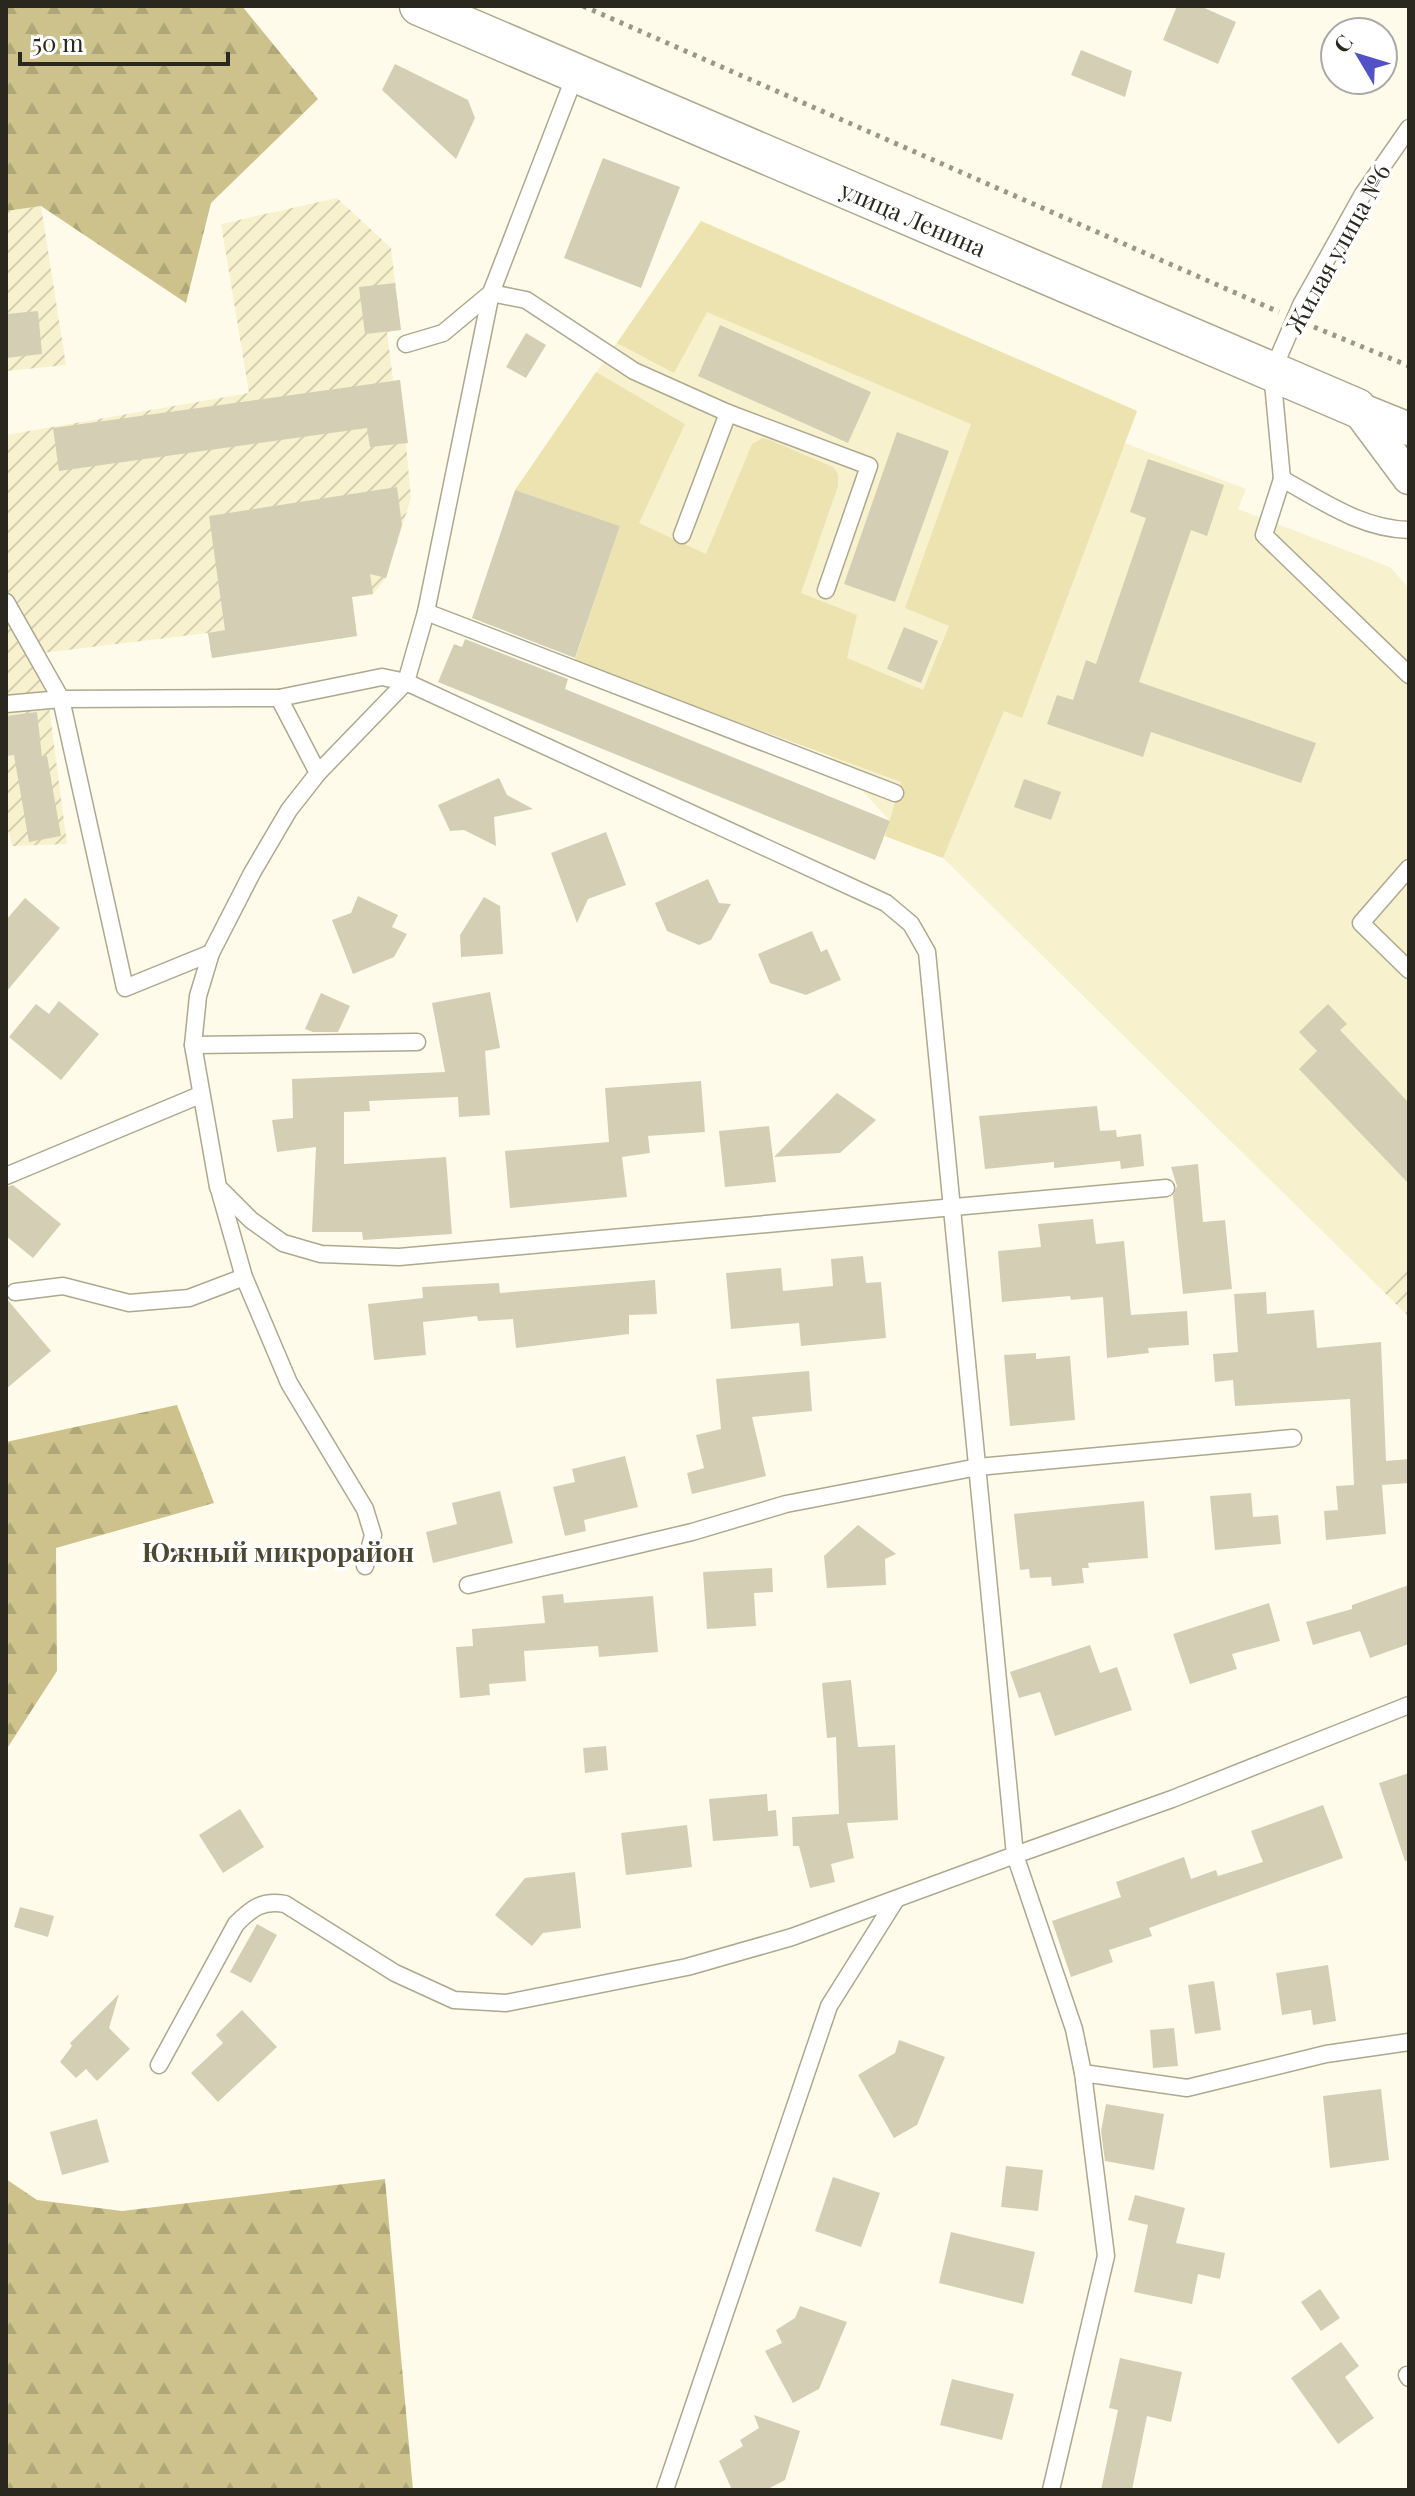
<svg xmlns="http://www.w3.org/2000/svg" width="1415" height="2496" viewBox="0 0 1415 2496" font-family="'Playfair Display',serif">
<defs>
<pattern id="industrial-furrows" width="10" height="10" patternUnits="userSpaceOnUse" patternTransform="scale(2)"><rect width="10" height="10" fill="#f8f1ce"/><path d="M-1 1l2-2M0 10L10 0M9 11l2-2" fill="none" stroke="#d5cfb0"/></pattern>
<pattern id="forest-firs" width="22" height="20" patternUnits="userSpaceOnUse" patternTransform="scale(2)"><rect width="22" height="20" fill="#cdc28b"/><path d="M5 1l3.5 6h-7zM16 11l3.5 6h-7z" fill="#b0a778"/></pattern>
</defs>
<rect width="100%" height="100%" fill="#fefbeb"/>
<polygon fill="#f8f1ce" points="701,221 1137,411 1125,443 1246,489 1238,509 1390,567 1409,588 1409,1255 1378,1286 943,858 885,836 890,821 620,526 515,490"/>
<g fill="url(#industrial-furrows)">
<polygon points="337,198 391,248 401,330 387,332 393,380 400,380 411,498 386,578 373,594 352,597 357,636 212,658 208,633 42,653 67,844 12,846 6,822 6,435 249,393 221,224"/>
<polygon points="41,206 66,365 6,371 6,211"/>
<polygon points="1409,1255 1409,1317 1378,1286"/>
</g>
<polygon fill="#ede3b1" points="701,221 1137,411 1022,718 1004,711 943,858 885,836 901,782 574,662 620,526 515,490 596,372 685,424 639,523 706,554 752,444 763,438 770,440 833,467 838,474 838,486 801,593 857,615 847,658 923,690 949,626 905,608 971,424 707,312 674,373 617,343"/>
<g fill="url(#forest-firs)">
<polygon points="6,6 242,6 318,99 211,203 186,303 41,206 6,211"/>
<polygon points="177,1405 214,1503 56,1548 57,1671 6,1750 6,1442"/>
<polygon points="6,2179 37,2200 122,2211 385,2179 413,2490 6,2490"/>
</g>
<g fill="#d4cfb4">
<polygon points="1177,6 1200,6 1236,22 1218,64 1163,40"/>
<polygon points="1081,50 1132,71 1125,97 1071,75"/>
<polygon points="395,64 468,100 475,118 456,159 382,90"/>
<polygon points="603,158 680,187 641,288 564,258"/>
<polygon points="395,283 401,330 365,334 359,287"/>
<polygon points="38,311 42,354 6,358 6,314"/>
<polygon points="720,325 871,392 848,443 698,376"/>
<polygon points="526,333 546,345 526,378 506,367"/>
<polygon points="400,380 408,443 370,447 367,428 59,471 53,428"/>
<polygon points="897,432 949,451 895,602 844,584"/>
<polygon points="1148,459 1224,485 1207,536 1191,530 1139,682 1316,743 1301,783 1151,732 1143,757 1047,724 1057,695 1073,700 1086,660 1096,664 1146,518 1130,512"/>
<polygon points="397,487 402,525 386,578 370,574 373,594 352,597 357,636 212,658 208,633 225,630 209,516"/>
<polygon points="515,490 620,526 575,658 472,618"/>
<polygon points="904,627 938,641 921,683 887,669"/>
<polygon points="465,639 568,679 565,689 890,821 875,860 438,682 454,644 462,647"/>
<polygon points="37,712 42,757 47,756 61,836 29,842 14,755 6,756 6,716"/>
<polygon points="499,778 507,795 533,809 494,817 496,846 464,830 450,831 438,805"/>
<polygon points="1024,779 1061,792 1051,820 1014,807"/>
<polygon points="606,832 626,885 588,899 577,923 551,853"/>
<polygon points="708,879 719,903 731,904 711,940 699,945 667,931 655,903"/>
<polygon points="358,896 398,915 392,927 407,934 394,957 353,974 332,920 351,913"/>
<polygon points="484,897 500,906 503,954 461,957 460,935"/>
<polygon points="25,898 60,928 6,992 6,920"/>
<polygon points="812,931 821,952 827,949 841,980 806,995 770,983 758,954"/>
<polygon points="490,992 500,1048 485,1051 490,1115 459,1117 458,1097 369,1101 370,1111 344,1112 344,1164 446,1157 452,1234 363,1240 362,1232 312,1232 316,1147 277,1152 272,1120 293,1118 292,1079 445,1072 432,1003"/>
<polygon points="321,993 350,1006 338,1032 313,1032 305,1029"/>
<polygon points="59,1001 99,1034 61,1080 9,1037 36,1004 49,1014"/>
<polygon points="1328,1004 1347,1024 1340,1030 1409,1103 1409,1184 1299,1069 1317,1051 1299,1032"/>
<polygon points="701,1081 705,1132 648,1136 650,1153 622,1157 627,1197 510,1208 505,1151 609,1142 605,1088"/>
<polygon points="837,1093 876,1120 840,1153 774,1157"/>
<polygon points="1097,1106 1100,1131 1116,1130 1117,1137 1141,1134 1144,1166 1121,1169 1120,1161 1054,1168 1054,1162 985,1169 979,1116"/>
<polygon points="769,1126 776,1182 725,1187 719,1131"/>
<polygon points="1198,1164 1203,1222 1225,1220 1232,1289 1183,1294 1173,1196 1177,1186 1171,1167"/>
<polygon points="13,1185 61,1224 33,1258 6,1236 6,1187"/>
<polygon points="1093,1219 1096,1244 1124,1241 1131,1315 1187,1311 1189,1345 1148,1348 1149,1353 1107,1358 1103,1297 1071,1300 1070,1296 1002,1302 998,1251 1041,1247 1038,1224"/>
<polygon points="863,1256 866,1283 881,1282 886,1338 801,1346 799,1323 731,1329 726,1273 781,1268 783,1291 833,1286 831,1259"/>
<polygon points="655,1280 657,1314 629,1315 629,1334 516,1348 513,1319 478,1321 477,1316 423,1322 426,1355 374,1360 368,1304 423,1298 422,1287 499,1283 500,1293"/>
<polygon points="1266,1292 1267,1314 1314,1310 1317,1348 1381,1342 1386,1461 1409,1459 1409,1483 1382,1485 1386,1534 1326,1540 1324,1511 1338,1510 1336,1486 1354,1485 1350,1399 1235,1406 1233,1380 1215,1382 1213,1354 1238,1352 1234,1294"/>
<polygon points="6,1298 51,1351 6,1389"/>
<polygon points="1036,1353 1036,1359 1070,1356 1075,1420 1010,1426 1004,1355"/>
<polygon points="809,1371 812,1411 752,1417 766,1476 692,1494 687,1473 704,1468 696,1435 721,1429 716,1379"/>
<polygon points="625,1456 638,1507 584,1520 586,1531 565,1536 553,1487 575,1482 572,1469"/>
<polygon points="500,1491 513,1543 433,1563 426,1532 457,1524 452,1503"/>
<polygon points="1251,1493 1253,1517 1278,1515 1281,1544 1215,1550 1210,1496"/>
<polygon points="1144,1501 1148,1558 1088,1563 1089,1568 1082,1568 1084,1583 1052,1586 1051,1577 1030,1578 1029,1569 1020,1570 1014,1514"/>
<polygon points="858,1525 896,1554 885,1559 886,1585 827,1588 824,1556"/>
<polygon points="772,1568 773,1592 754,1593 756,1626 707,1629 703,1572"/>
<polygon points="1409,1585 1409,1644 1370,1658 1360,1631 1313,1645 1306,1622 1352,1609 1352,1605"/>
<polygon points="563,1594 564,1603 653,1596 658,1652 599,1657 598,1646 524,1651 526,1681 489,1684 490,1695 460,1698 456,1647 473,1646 472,1629 545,1623 542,1596"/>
<polygon points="1269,1603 1280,1641 1232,1654 1237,1669 1190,1684 1173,1634"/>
<polygon points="1090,1645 1100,1673 1117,1667 1132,1710 1055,1736 1040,1692 1019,1698 1010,1672"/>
<polygon points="851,1680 858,1747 895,1745 898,1820 847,1823 854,1858 831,1864 835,1882 810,1888 799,1846 793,1846 792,1817 839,1814 836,1737 827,1738 822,1683"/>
<polygon points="606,1746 608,1770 585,1773 583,1748"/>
<polygon points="1409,1773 1409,1860 1405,1861 1379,1783"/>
<polygon points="767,1794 768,1811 776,1810 778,1836 713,1841 709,1799"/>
<polygon points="1323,1805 1343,1858 1149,1928 1152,1936 1109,1950 1113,1962 1071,1977 1052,1921 1121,1897 1116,1882 1184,1857 1191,1879 1216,1870 1218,1876 1263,1862 1251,1831"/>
<polygon points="240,1809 264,1847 223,1873 199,1835"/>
<polygon points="687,1825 692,1867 626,1875 621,1833"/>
<polygon points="575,1872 581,1928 543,1933 532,1946 495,1915 525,1878"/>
<polygon points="20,1907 54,1916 48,1937 14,1927"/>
<polygon points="257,1924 277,1935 251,1983 230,1972"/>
<polygon points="1328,1965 1336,2021 1313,2025 1311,2010 1282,2015 1276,1973"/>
<polygon points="1214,1981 1221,2030 1195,2034 1188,1985"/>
<polygon points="119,1994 109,2028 130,2049 97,2081 86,2069 76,2078 60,2062 72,2046 70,2043"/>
<polygon points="242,2010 277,2047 218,2102 191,2073 223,2043 216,2035"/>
<polygon points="1174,2028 1178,2066 1153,2068 1150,2030"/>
<polygon points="899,2040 945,2057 917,2125 894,2138 858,2075 895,2053"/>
<polygon points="1381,2089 1389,2160 1330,2168 1323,2096"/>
<polygon points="1106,2104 1164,2114 1154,2170 1105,2161 1101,2131"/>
<polygon points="97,2119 109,2162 62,2175 50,2132"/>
<polygon points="1006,2166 1043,2170 1038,2211 1001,2207"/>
<polygon points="833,2177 880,2193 861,2247 815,2231"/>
<polygon points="1135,2195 1185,2208 1176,2243 1225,2253 1220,2279 1198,2274 1192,2304 1134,2292 1148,2225 1128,2220"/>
<polygon points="951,2232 1035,2252 1023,2304 939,2283"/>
<polygon points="1320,2289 1340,2318 1321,2331 1301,2302"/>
<polygon points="800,2306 847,2322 819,2389 793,2403 765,2351 782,2343 776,2330 795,2318"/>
<polygon points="1341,2342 1359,2366 1345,2377 1374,2418 1338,2444 1291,2378"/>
<polygon points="1120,2358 1182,2372 1171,2422 1147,2416 1132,2490 1101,2490 1118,2410 1109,2408"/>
<polygon points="952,2379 1014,2394 1002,2440 940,2425"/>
<polygon points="754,2415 800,2431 785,2480 766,2490 732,2490 719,2461 743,2446 740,2440 759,2428"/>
</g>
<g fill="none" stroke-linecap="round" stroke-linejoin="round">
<g stroke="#ada88e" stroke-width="19">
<g id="service">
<polyline points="1409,128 1363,194 1301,305 1272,372 1282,479 1264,535 1409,675"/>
<polyline points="406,344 443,333 491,293 526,300 634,371 728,413 869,466 826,590"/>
<path d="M 1282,479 C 1323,501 1361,529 1409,530"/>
<polyline points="682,535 728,413"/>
<polyline points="6,602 61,699 279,698 318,773"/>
<polyline points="426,612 895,793"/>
<polyline points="406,682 318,773 289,810 252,873 211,953 198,996 193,1045 218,1187 251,1220 283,1243 321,1254 399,1257 1166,1188"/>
<polyline points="279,698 382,677 406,682"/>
<polyline points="6,704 61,699 125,988 211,953"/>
<polyline points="1409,868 1361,923 1409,970"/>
<polyline points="193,1045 417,1042"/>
<polyline points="6,1176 200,1095"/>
<polyline points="219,1189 244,1277 289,1383 365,1509 373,1535 365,1566"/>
<polyline points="15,1292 63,1286 129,1303 189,1298 244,1277"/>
<polyline points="468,1585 692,1532 786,1504 978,1467 1293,1438"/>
<path d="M 159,2065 L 236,1924 C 252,1908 262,1900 285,1904 L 395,1973 L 454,2000 L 506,2003 L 687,1967 L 792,1937 L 1015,1855 L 927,952 L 911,924 L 886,903 L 406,682 L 426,612 L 491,293 L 576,73"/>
<polyline points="1083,2073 1187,2088 1326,2054 1409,2042"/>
<polyline points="1407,2375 1409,2378"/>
<polyline points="665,2490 829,2006 895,1901"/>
<polyline points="1051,2490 1106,2256 1083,2073 1074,2029 1015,1855 1172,1799 1409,1705"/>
</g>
</g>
<g stroke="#ada88e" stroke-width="35">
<g id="minor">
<polyline points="1357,408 1409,478"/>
<polyline points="1357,408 1409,429"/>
</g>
</g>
<g stroke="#ada88e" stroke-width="41">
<g id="tertiary">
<path id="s1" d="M 419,6 L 1357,408"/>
</g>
</g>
<g stroke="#9a988a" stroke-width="5" stroke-dasharray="4 6" stroke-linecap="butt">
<polyline points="583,6 1279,312"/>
<polyline points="1314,327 1409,366"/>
</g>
<use href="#service" stroke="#fff" stroke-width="16"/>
<use href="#minor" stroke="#fff" stroke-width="32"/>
<use href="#tertiary" stroke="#fff" stroke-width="38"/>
</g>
<g text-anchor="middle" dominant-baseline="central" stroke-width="7" stroke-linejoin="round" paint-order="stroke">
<g font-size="24" fill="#2a281e" stroke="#fff">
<text stroke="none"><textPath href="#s1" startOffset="538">улица Ленина</textPath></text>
<text transform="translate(1337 248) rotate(-61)">Жилая улица №6</text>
</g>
<g font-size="26" font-weight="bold" fill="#4c4831" stroke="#fff">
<text x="278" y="1551">Южный микрорайон</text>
</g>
</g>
<rect width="1415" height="2496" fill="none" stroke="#2a281e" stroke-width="16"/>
<g transform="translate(1359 56) rotate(308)"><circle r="38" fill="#ffffff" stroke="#aaa9a5" stroke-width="2"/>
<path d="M0-6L14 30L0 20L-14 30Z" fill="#5251c8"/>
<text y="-12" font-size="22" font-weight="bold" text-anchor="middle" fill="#2a281e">С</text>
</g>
<path d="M20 52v12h208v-12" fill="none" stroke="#2a281e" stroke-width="4"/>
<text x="32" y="52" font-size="24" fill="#2a281e" stroke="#ffffff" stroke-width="6" paint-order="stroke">50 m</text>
</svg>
